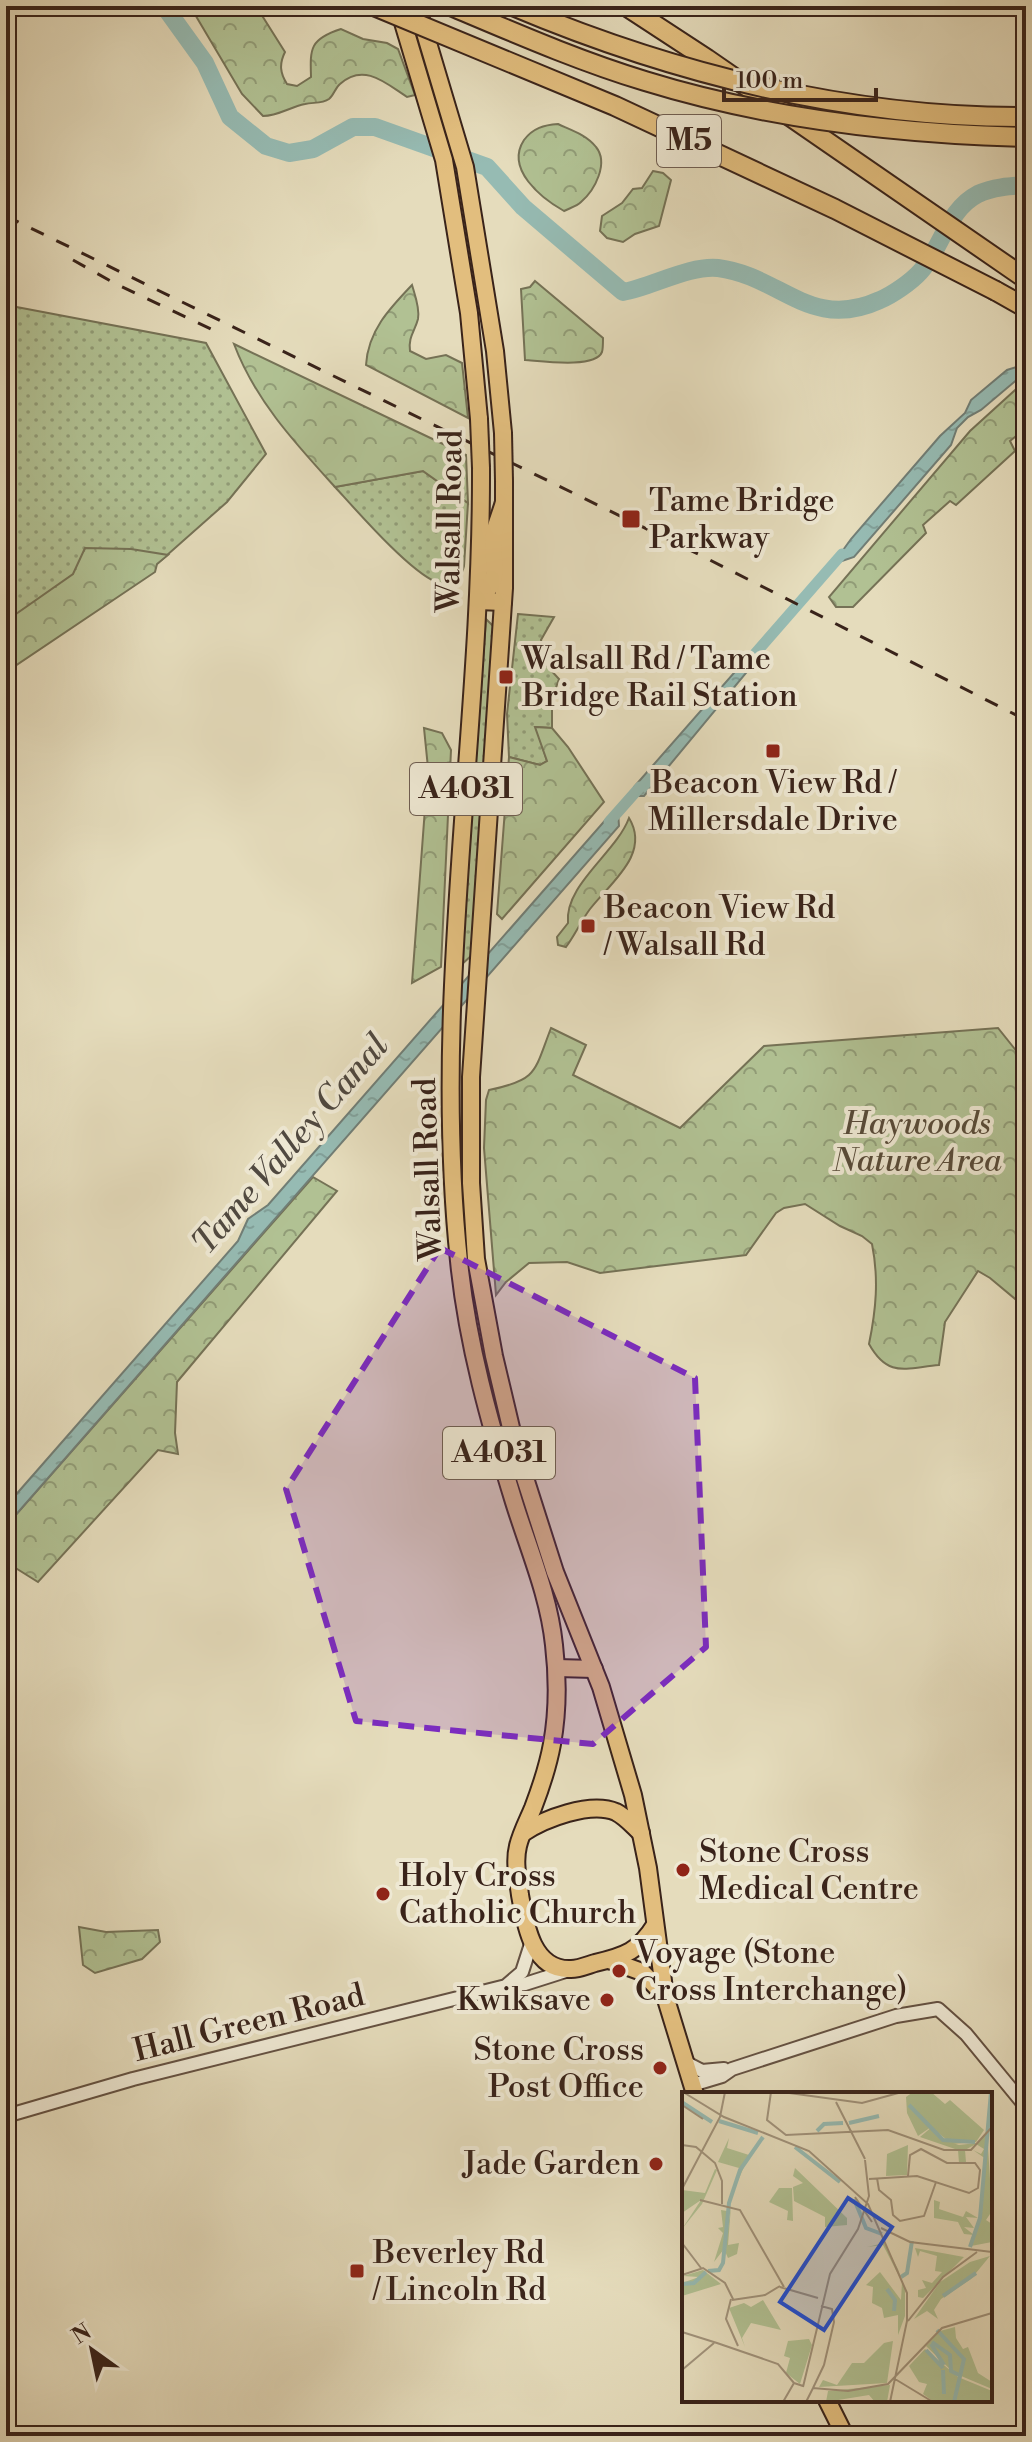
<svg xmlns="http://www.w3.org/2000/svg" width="1032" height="2442" viewBox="0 0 1032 2442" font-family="'Libre Bodoni',serif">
<defs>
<pattern id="grass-dots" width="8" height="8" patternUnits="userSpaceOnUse" patternTransform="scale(2)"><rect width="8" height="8" fill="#b1c193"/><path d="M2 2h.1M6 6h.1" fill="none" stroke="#919c77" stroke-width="1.8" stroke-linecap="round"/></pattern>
<pattern id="forest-crowns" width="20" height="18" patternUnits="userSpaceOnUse" patternTransform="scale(2)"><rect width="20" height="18" fill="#b1c193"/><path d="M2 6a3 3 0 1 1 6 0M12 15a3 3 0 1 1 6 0" fill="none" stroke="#919c77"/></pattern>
<pattern id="water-ripples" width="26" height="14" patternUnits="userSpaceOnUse" patternTransform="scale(2)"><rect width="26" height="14" fill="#96bbb3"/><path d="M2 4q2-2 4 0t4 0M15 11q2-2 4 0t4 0" fill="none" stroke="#82a099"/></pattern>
</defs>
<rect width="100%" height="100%" fill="#e5dcbc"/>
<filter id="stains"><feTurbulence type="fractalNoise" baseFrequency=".0025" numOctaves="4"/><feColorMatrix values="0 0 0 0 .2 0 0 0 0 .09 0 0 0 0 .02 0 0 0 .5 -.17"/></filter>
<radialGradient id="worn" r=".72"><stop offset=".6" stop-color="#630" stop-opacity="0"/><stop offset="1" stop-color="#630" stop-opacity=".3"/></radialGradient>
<g fill="url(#grass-dots)" stroke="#757256" stroke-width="2">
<polygon points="6,305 206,343 266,454 227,502 157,564 6,666"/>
<path d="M 423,471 L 468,503 L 464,566 L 460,579 C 453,583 443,585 436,582 C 408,570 357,511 335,487 Z"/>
<polygon points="518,614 554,617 541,640 547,666 559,679 552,699 552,728 536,727 547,761 540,765 509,757 507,714"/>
<polygon points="486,619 495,628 472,955 461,965"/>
</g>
<g fill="url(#forest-crowns)" stroke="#757256" stroke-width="2">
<path d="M 190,6 L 256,6 L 285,52 C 279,64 280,73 287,84 L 297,86 L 311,77 C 310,48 310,39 341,29 L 363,39 L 387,43 L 398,49 L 415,95 L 407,97 C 387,84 364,62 340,84 C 335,88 334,95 329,99 C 322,104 313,102 305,104 C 290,107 278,116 263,116 L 242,94 Z"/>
<path d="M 558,124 C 571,130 587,135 596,147 C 609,163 595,190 581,202 C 577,206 570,208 564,211 C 541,198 505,169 524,140 C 533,128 544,125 558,124 Z"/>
<polygon points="653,171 663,173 671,180 659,226 635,234 623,242 607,238 600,231 602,216 622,203 633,189 642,188"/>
<path d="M 535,281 L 603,338 C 603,341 603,349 602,352 C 595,369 541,361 525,360 L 521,289 L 530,287 Z"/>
<path d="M 412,285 C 415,295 420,308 418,319 C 415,331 408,337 410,351 L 426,359 L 446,355 L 462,363 L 468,418 L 366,365 C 368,331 389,309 412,285 Z"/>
<path d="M 234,344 L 466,455 L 468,503 L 423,471 L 335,487 C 295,443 255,400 234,344 Z"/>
<polygon points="1026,380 1026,428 1010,441 1015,451 956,505 950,501 923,525 926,533 853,607 836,607 829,597 970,431"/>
<polygon points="85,548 131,549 168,555 157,564 155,572 6,672 6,621 73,574"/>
<polygon points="535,727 552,728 568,747 604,802 502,919 497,914 509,757 540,765 547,761"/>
<polygon points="424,728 442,733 451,750 441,967 412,983 428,768"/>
<path d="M 629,818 C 651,854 610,883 590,909 C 581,921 575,935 566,947 L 558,945 L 557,937 L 568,923 C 564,885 616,853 629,818 Z"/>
<path d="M 551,1028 L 586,1045 L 573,1075 L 680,1128 L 764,1046 L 998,1028 L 1026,1063 L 1026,1308 L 990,1278 L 978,1271 L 945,1322 L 939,1365 C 905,1368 888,1378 869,1344 C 876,1310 879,1279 872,1244 L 862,1236 L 840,1226 L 805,1204 L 784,1208 L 776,1213 L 746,1255 L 600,1273 L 567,1262 L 529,1263 L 506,1282 L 496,1295 L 484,1148 L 486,1100 L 489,1090 C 538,1080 534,1072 551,1028 Z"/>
<polygon points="313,1177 337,1191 177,1382 175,1433 178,1454 158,1450 38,1582 6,1562 6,1526"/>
<polygon points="79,1927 106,1932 158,1930 160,1942 142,1959 95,1973 83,1965"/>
</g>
<g fill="url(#water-ripples)" stroke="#717e76" stroke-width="2">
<polygon points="1026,364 1026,372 981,410 968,417 957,428 951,445 854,557 833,564 851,539 940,436 965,413 971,400 1007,370"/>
<polygon points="755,654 756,660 751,667 644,796 632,796 634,787 747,658"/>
<polygon points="618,811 619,826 6,1526 6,1506 238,1241 248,1219 268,1205 608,817"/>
</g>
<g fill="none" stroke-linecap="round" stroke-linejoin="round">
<g stroke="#96bbb3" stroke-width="11">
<polyline points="745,665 842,554"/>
<polyline points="609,822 640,787"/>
</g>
<path stroke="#96bbb3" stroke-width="18" d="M 164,6 L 205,63 L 230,117 L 266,146 L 289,153 L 313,149 L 353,127 L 375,127 L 487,167 L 523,207 L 623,292 C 651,287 690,265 718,268 C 781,276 810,332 880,300 C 892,295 911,282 920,272 C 942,248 947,210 978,194 C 993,187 1010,186 1026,185"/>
<g stroke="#645142" stroke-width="16">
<g id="tertiary">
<polyline points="508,1984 522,1972 531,1944"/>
<polyline points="685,2062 702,2071 724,2069"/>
<polyline points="692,2085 722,2076 732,2069 896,2016 938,2009 966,2034 1026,2107"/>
<polyline points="6,2116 133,2079 506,1986 525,1984 569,1970"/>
</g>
</g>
<g stroke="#39231a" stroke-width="20">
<g id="primary">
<polyline points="398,6 444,160 469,313 479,419"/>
<polyline points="417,6 465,167 495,351 503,433"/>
<path d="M 481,468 C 482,732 431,997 459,1261 C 467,1343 490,1424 514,1502 C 529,1550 549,1596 554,1645 C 558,1679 558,1711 552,1744 C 548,1766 541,1787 533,1808 C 528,1820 521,1833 518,1846 C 514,1862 518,1879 520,1895 C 525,1923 532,1971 571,1969 C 579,1969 588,1965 595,1963 C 625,1956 639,1951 655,1925"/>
<polyline points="504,481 504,588 471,1077 471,1183 476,1259 494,1356 517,1453 555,1572 601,1687 633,1795 648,1868 665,1996 695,2094"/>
<polyline points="557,1668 594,1669"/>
<path d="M 523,1833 C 544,1819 590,1801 616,1812 C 626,1817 633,1826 641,1833"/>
<polyline points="609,1960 642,1972 665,1996"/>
<polyline points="827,2400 845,2436"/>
</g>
</g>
<g stroke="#39231a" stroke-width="20">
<g id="trunk">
<path d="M 478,601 C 505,575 490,565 494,534 C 496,524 501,513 504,502"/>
<polyline points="478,601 503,602"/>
</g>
</g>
<g stroke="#39231a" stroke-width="22">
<g id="motorway">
<polyline points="626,6 707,59 1026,279"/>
<polyline points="996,291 1026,308"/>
</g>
</g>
<use href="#tertiary" stroke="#eee8d3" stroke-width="12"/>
<use href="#primary" stroke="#e2be7e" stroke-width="16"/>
<use href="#trunk" stroke="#e2be7e" stroke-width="16"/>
<use href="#motorway" stroke="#e2be7e" stroke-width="18"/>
<g stroke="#39231a" stroke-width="3" stroke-dasharray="14 14" stroke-linecap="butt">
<polyline points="6,216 698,554 1026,720"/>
<polyline points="73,260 116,284 213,330"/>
</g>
<g stroke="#39231a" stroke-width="20" stroke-linecap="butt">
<g id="primary-bridge">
<polyline points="479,419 481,468"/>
<polyline points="503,433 504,481"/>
</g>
</g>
<g stroke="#39231a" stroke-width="22" stroke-linecap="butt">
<g id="motorway-bridge">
<polyline points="374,6 615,106 835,209 996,291"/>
<path d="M 451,6 C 515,33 579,61 645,81 C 768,119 899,134 1026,137"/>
<path d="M 513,6 C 674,74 850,118 1026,117"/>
</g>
</g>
<use href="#primary-bridge" stroke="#e2be7e" stroke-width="16"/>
<use href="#motorway-bridge" stroke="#e2be7e" stroke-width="18"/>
</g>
<path fill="#7b2cbf" fill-opacity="0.2" stroke="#7b2cbf" stroke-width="6" stroke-dasharray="16 10" stroke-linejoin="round" d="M 440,1248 L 695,1378 L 706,1647 L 593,1744 L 356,1721 L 286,1489 Z"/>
<g fill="#8f2418" stroke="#eee8d3" stroke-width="3">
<rect x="621" y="509" width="20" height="20" rx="4"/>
<rect x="498" y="669" width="16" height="16" rx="4"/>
<rect x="765" y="743" width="16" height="16" rx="4"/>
<rect x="580" y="918" width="16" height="16" rx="4"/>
<circle cx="683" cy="1870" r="8"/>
<circle cx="383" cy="1894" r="8"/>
<circle cx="619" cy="1971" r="8"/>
<circle cx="607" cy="2000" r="8"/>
<circle cx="660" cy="2068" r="8"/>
<circle cx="656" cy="2164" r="8"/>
<rect x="349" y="2263" width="16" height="16" rx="4"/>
</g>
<g text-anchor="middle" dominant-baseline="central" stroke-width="8" stroke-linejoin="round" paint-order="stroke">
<g fill="#eee8d3" stroke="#6f5e52" stroke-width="2">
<rect x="657" y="115" width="64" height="52" rx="6"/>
<rect x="410" y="763" width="112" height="52" rx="6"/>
<rect x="443" y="1427" width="112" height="52" rx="6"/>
</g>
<g font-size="30" font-weight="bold" fill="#39231a">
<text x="689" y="141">M5</text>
<text x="466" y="789">A4031</text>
<text x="499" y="1453">A4031</text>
</g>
<g font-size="32" fill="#39231a" stroke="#eee8d3" text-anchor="start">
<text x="649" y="501">Tame Bridge<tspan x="649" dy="37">Parkway</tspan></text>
<text x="522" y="659">Walsall Rd / Tame<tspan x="522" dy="37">Bridge Rail Station</tspan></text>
<text x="773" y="783" text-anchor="middle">Beacon View Rd /<tspan x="773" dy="37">Millersdale Drive</tspan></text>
<text x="604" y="908">Beacon View Rd<tspan x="604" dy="37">/ Walsall Rd</tspan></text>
<text x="699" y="1852">Stone Cross<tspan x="699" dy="37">Medical Centre</tspan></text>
<text x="399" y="1876">Holy Cross<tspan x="399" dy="37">Catholic Church</tspan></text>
<text x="635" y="1953">Voyage (Stone<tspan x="635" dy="37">Cross Interchange)</tspan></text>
<text x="591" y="2000" text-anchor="end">Kwiksave</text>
<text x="644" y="2050" text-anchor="end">Stone Cross<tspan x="644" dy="37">Post Office</tspan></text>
<text x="640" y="2164" text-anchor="end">Jade Garden</text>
<text x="373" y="2253">Beverley Rd<tspan x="373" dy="37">/ Lincoln Rd</tspan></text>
</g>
<g font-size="32" fill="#39231a" stroke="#eee8d3">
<text transform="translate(450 521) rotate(-89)">Walsall Road</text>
<text transform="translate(428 1169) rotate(-92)">Walsall Road</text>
<text transform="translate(249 2023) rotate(-14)">Hall Green Road</text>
</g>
<g font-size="32" font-style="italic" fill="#574a38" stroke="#eee8d3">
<text x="917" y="1124">Haywoods<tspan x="917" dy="37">Nature Area</tspan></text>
</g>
<g font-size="34" font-style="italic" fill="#504940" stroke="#eee8d3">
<text transform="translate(291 1145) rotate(-49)">Tame Valley Canal</text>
</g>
</g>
<g transform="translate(682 2092)">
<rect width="310" height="310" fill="#e5dcbc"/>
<path d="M 231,0 L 249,0 L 263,12 L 268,8 L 302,38 L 294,50 L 270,52 L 249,35 L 236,44 L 225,21 L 224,5 ZM 113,76 L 165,126 L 165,133 L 143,135 L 143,125 L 112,109 L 111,95 L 121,91 L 111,84 ZM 49,114 L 46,153 L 57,151 L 55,162 L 46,166 L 42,157 L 32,170 L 41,141 L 36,136 L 41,135 L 39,118 L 45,119 L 46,136 ZM 308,164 L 289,187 L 259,207 L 252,218 L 256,227 L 245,219 L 232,227 L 258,190 L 288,170 ZM 81,208 L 99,238 L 69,231 L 60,246 L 63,255 L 47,216 L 62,211 L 69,215 ZM 211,249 L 205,291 L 137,295 L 141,288 L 155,293 L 170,271 L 182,271 L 202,251 Z" fill="#b1c193"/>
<path d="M 251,34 L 261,48 L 277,53 L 295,51 L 305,39 L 310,119 L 304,128 L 310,132 L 310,150 L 289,154 L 298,129 L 304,67 L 291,58 L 299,62 L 302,57 L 294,52 L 283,58 L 284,70 L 277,71 L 276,58 L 238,45 ZM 47,46 L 45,56 L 67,63 L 56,89 L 57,76 L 36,70 ZM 226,53 L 225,83 L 204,84 L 205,62 ZM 33,77 L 35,78 L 20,112 L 0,137 L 19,108 L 0,121 L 0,98 L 23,101 ZM 252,108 L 258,110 L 257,117 L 281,125 L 284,119 L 296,126 L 284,125 L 292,136 L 282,135 L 292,143 L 282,142 L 276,130 L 252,126 ZM 202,151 L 216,177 L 223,197 L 223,224 L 216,243 L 216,223 L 202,226 L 200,216 L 190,211 L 191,195 L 184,193 L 198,180 L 219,208 L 220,190 L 201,153 L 185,155 ZM 233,156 L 282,165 L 241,206 L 236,205 L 236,198 L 244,196 L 240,188 L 250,191 L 260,180 L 253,179 L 255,164 L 238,159 L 236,165 ZM 21,178 L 39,192 L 0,204 L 0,191 L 17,185 L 1,184 ZM 273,235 L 274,246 L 281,257 L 286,255 L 296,281 L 310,290 L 310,297 L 272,281 L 244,254 L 258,239 ZM 243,257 L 276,285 L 310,299 L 310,310 L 252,310 L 241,302 L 245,292 L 237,290 L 227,274 ZM 208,293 L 205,310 L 193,310 L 187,303 L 144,310 L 146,299 Z" fill="#b1c193"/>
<path d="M 127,247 L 130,253 L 118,292 L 104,281 L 108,266 L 102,264 L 106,249 Z" fill="#b1c193"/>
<path d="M 97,96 L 110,96 L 111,129 L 105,128 L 106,119 L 87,110 Z" fill="#b1c193"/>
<path fill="none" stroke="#96bbb3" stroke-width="4" d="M 1,11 L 30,30M 227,13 L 261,48 L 293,50M 37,29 L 76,41M 167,31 L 197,24M 135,39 L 142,32 L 161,31M 113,55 L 158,90M 172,107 L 184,136 L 200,142M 288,155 L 298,126 L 309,0M 26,179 L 37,178 L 41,171 L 47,111 L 58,78 L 81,45M 219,185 L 225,181 L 230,149M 0,192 L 12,191 L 24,180M 205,197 L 213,208 L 212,219M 261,204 L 294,181M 255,238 L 282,267 L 272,310M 250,250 L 268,263 L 269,279 L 279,284M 249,252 L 262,273M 244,258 L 261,276M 261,278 L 262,302"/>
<path fill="none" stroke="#a0927b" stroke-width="2" d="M 1,0 L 42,25 L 127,59 L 186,112 L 225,201 L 225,229 L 208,310M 89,0 L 85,28 L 104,43 L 206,38 L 262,58 L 289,58 L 310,35M 100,0 L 180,11 L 220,0M 154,10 L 183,67M 0,13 L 21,27M 0,53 L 14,55 L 33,71 L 40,89 L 40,112M 195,86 L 197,98 L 209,108 L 211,123 L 218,129 L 242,124 L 254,90M 187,87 L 235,84 L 287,101 L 296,96 L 298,78 L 293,71 L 265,71 L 239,57 L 228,63 L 226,84M 0,97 L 38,25 L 43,0M 173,105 L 190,130M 18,108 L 58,118 L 102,195M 199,136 L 228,150 L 310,160M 0,151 L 19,176M 0,183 L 21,176 L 43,191 L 51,207M 98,195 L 136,206M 49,207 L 44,227 L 56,254M 50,208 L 83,203 L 98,194M 139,214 L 150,217 L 152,230 L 142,273M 226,229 L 261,185 L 295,160M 0,240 L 35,251M 35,251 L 96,272 L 112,291M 0,278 L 32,251M 213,287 L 251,310M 121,295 L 148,182 L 176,137 L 187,104 L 183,68M 131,296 L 142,273M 101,310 L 112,291 L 121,294M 124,310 L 131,296 L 166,299 L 206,292 L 260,236 L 310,221"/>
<path fill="#1d4ed8" fill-opacity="0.15" stroke="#1d4ed8" stroke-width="4" d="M 166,106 L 210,135 L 142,238 L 98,210 Z"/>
<rect width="310" height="310" fill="none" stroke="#39231a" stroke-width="4"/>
</g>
<rect width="1032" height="2442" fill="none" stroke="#e5dcbc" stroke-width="32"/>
<rect x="8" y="8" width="1016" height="2426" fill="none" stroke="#39231a" stroke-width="4"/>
<rect x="16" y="16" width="1000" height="2410" fill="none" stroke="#39231a" stroke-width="2"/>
<g transform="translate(92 2350) rotate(327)" stroke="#eee8d3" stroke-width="6" paint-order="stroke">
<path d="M0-6L14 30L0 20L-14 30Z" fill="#39231a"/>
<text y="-12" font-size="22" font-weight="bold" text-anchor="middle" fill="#39231a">N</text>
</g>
<path d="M724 88v12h152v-12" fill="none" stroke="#39231a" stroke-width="4"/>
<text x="736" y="88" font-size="24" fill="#39231a" stroke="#eee8d3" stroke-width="6" paint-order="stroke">100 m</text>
<rect width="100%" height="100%" filter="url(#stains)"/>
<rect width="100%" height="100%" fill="url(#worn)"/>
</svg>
